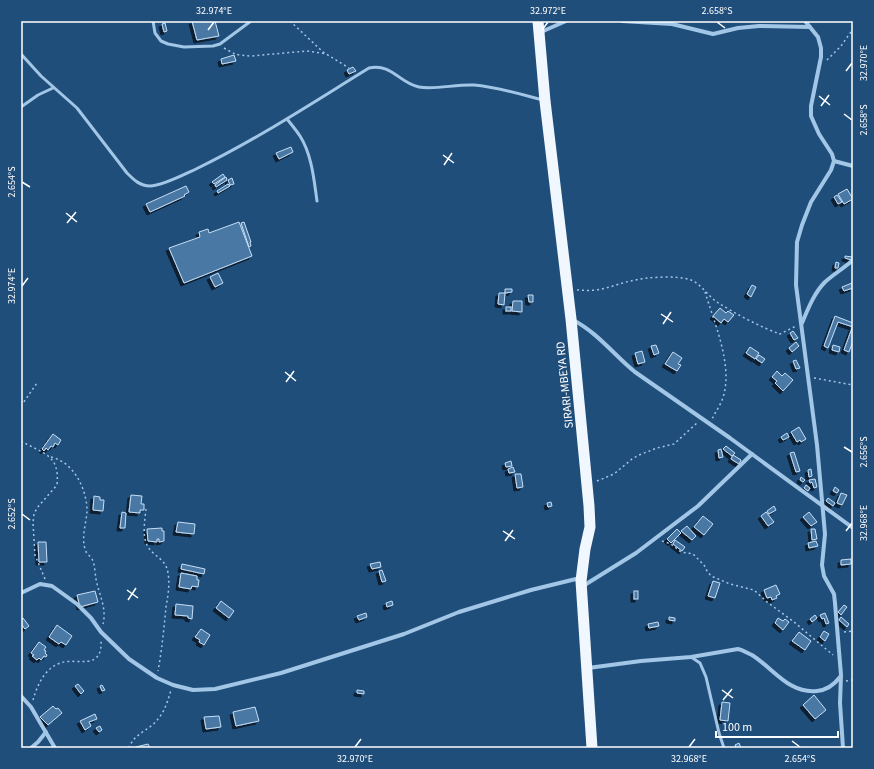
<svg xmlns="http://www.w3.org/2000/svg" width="874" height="769" viewBox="0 0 874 769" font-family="'Source Sans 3',sans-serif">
<defs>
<filter id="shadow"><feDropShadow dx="-3" dy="3" stdDeviation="0" flood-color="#0009"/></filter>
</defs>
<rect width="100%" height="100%" fill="#204e7b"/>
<g fill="#4878a5" stroke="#c5def5" filter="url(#shadow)">
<polygon points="192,21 215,21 219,36 197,40"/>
<polygon points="165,23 167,31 164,32 162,24"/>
<polygon points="234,55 236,61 222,64 221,59"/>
<polygon points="353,67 356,71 349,74 347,70"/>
<polygon points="291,147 293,152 279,159 276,153"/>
<polygon points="223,174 225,177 214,184 212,182"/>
<polygon points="226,177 227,180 216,187 215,185"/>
<polygon points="232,178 234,184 230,185 228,180"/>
<polygon points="228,184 230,186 218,193 217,191"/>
<polygon points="186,186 189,192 184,195 185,196 150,212 146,204"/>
<polygon points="847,189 853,199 844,204 838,194"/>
<polygon points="837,195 842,202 838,204 834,197"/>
<polygon points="239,222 252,256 184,283 169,248 200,237 199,232 208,229 209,233"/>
<polygon points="244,222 251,242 250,242 251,246 249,247 241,223"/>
<polygon points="845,256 852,257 851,260 845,258"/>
<polygon points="836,262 839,263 838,268 835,268"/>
<polygon points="218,273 223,283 215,287 210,277"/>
<polygon points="852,283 853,288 844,291 842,287"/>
<polygon points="752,285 756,287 751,297 747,294"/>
<polygon points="505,289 512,289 512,292 505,293"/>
<polygon points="499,293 505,293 504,305 498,304"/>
<polygon points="528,295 533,295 533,302 529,302"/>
<polygon points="513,301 522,301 522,312 512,311"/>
<rect x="506" y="307" width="5" height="4"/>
<polygon points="720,308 726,313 728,311 734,315 728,322 724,319 721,323 713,316"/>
<polygon points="835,316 853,323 853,327 838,322 828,348 824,346"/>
<polygon points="852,328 853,329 853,341 849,352 844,350"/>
<polygon points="793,331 798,338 794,340 790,333"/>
<polygon points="796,342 799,346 792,352 789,348"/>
<polygon points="656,345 659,353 654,355 651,346"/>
<polygon points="833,345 840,347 839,352 832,350"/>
<polygon points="750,347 759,353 755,359 746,353"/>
<polygon points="642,351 645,362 638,364 635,353"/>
<polygon points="673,352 682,358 678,364 681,365 677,371 665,364"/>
<polygon points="759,355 765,359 762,363 756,359"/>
<polygon points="796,360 800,368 796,369 793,361"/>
<polygon points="777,371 782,376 785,373 793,380 783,391 775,383 777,381 772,377"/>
<polygon points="799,427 806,439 801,442 800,440 797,442 791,432"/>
<polygon points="787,433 789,437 783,440 781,437"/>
<polygon points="53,434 61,440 58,445 55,443 53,447 51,446 48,450 46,448 44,451 42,449"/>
<polygon points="726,446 735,453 732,456 723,449"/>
<polygon points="721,449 723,457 719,458 718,450"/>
<polygon points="794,452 800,471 796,472 790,453"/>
<polygon points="733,455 741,460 739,464 731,459"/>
<polygon points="511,461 512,466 506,467 505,463"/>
<polygon points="513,467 515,472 509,473 508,469"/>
<polygon points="811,469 812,476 809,477 808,470"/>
<polygon points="515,474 521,474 523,487 517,488"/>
<polygon points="801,477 805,480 803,482 800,480"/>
<polygon points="815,479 817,487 814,488 812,482 810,483 809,480"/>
<polygon points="806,485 810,488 808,491 804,488"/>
<polygon points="835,487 839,490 837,493 833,491"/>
<polygon points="841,493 847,495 842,505 837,503"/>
<polygon points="131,495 142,496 141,504 144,504 144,510 140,510 140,513 129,512"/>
<polygon points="94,496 100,497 100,500 104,500 103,511 93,510"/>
<polygon points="828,498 835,503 833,506 826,501"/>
<polygon points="551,502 552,506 548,507 547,503"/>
<polygon points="774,506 776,510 769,514 767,511"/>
<polygon points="122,512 126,513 125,528 120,528"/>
<polygon points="766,512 774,522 768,526 761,516"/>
<polygon points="809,512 817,522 811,526 803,517"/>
<polygon points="703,516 713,524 704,535 694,527"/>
<polygon points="178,522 195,524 194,534 176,532"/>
<polygon points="687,526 696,536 692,540 681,531"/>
<polygon points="162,528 162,531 164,531 164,541 159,542 159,539 157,539 157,542 148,541 147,529"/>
<polygon points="677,529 681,533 671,543 667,539"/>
<polygon points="811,529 815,529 817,539 812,540"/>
<polygon points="675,540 685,547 682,551 673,544"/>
<polygon points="816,541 818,546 809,548 808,543"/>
<polygon points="38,542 46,542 47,562 39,562"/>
<polygon points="851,559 851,564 841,565 841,560"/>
<polygon points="380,562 381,567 372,569 370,564"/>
<polygon points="182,564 205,569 204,574 181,569"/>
<polygon points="382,570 386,581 382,582 379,571"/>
<polygon points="181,573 197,576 197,580 199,580 198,587 192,586 191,589 179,587"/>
<polygon points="713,581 720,583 715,598 708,596"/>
<polygon points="776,585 780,594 776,596 777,598 772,600 771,597 767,598 764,590"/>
<polygon points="95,591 98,602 80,607 77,595"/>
<rect x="634" y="591" width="4" height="8"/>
<polygon points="221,601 234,611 229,618 216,608"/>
<polygon points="392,601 393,605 387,607 386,603"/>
<polygon points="176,604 193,606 192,619 188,618 188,616 175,615"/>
<polygon points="844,605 847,607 841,615 838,612"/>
<polygon points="366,613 367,617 359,620 357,616"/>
<polygon points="825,613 829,623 826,624 824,618 822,619 820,615"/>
<polygon points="815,615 817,618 812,622 810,619"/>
<polygon points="669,617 675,618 675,621 669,620"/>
<polygon points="841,617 849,624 847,627 839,620"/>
<polygon points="23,618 29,626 25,629 21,624 21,620"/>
<polygon points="778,618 783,621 785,619 789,622 783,630 775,623"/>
<polygon points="658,622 659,626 649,628 648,624"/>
<polygon points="57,625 72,636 66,645 61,642 59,644 49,637"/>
<polygon points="201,629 210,635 204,645 199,642 200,640 195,637"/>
<polygon points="824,631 829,634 825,641 820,637"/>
<polygon points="799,632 811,641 805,650 792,641"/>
<polygon points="39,642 46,647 44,650 46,651 45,653 47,655 46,657 44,656 41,660 39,658 37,660 32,656 34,655 31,653"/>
<polygon points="78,684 84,691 81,694 75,686"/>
<polygon points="102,685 105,690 102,691 100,686"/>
<polygon points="357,690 364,691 364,694 357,693"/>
<polygon points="814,695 826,710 815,719 803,705"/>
<polygon points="722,702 730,703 728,721 720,720"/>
<polygon points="53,706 56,709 58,708 62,713 48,725 40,717"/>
<polygon points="255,707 259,721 236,726 233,712"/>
<polygon points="95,714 97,719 89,722 91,726 85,730 80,721"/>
<polygon points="219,716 221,727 206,729 204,717"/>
<polygon points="100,726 102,730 99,732 96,728"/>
<polygon points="739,743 741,748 736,748 735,745"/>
<polygon points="148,744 150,748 153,748 136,748 136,747"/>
</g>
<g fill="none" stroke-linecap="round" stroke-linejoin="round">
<g stroke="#a2c6e6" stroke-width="1.5" stroke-dasharray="2 3" stroke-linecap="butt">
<polyline points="290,21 323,52 349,68"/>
<path d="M 224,48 C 236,55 236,55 251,56 L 307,51 L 327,54"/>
<polyline points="827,60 841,46 853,29"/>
<path d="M 577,290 C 583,290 589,291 595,290 C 608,289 619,283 631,281 C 646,277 676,275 691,280 C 701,284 708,296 717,302 C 734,313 760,327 780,334 L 796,326"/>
<path d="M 705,292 C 714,322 732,363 724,394 C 722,403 716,411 712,419"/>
<polyline points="814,378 853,385"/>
<polyline points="21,406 37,383"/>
<path d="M 21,441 C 43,454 60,454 57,485 L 37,508 L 34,514 L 33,523 L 35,555 L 45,579"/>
<path d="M 51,457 C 73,462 86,487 87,509 C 87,522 81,535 85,549 C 86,554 91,556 93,561 C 95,567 95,574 96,579 C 99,595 107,608 103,624"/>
<polyline points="597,481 614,474 632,459 639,455 657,448 674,444 697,423"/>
<path d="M 146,509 C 145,519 142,535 147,545 C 153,557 166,558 168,573 C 170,584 168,596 166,607 C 164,628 162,649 158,671"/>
<polyline points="662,541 671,544 681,552 693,554 704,565 707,571 711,576 730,584 754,590 767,602 794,622 833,655"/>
<polyline points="844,632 853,631"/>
<polyline points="846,681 853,680"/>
<path d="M 33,700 C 37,686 44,669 60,663 C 76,657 103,672 101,640"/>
<path d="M 129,748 C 134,733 149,731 158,719 C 165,711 168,700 171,690"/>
</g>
<g stroke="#a2c6e6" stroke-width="3">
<polyline points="153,21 155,33 161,41 168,44 184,47 213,46 220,44 251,21"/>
<path d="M 21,54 L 41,76 L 77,108 L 127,173 C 134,180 140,186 150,186 C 162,186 185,174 196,169 C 256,140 312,103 369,68 C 392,63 399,83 419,87 C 434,90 457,84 474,85 C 497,87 520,94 543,100"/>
<polyline points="21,107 38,95 53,88"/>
<path d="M 287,119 C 291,124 296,130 300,136 C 312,155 314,180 317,201"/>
<polyline points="691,657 700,663 706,677 719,733 724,748"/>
</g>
<g stroke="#a2c6e6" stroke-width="4">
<polyline points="622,21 672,24 713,34 738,28 759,26 810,27"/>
<polyline points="805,21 818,37 821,48 821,57 811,106 811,116 819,134 832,154 834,161 831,170 811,202 802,225 797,242 796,285 817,445 825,534 822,565 824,576 834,594 835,603 841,675 840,703 843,748"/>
<polyline points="541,32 566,21"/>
<polyline points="834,161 853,166"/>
<path d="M 573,320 C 598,333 614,355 635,372 L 730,438 L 853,528"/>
<path d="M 802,323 C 808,309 814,293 825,282 C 834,274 844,268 853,260"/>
<polyline points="583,586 636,553 698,506 752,454"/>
<polyline points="21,593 40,584 52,586 77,604 91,618 101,632 129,659 157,678 173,685 193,690 215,689 281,673 404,634 459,612 531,590 580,578"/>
<path d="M 588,668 L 641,661 L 691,657 L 738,649 C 743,650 747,653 752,655 C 774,669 789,694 817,691 C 827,690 834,685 840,677"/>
<polyline points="21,696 31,707 55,748"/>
<polyline points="31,748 38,742 46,732"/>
</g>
<polyline stroke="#f1f7fe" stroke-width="11" points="538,21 545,101 571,319 589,506 590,527 585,549 581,581 592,748"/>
</g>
<path fill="none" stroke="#fff" stroke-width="1.5" d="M 717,22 L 725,28M 208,30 L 214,22M 542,30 L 548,22M 846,71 L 852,63M 819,96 L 830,105M 821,106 L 829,95M 844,114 L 852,120M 443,155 L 454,163M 444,165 L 452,153M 22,182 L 30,187M 66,213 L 77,222M 67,223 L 76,212M 22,286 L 28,278M 661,314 L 673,322M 663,324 L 671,312M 285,372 L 296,381M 286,382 L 294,371M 844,447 L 852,452M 22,514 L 30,520M 503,531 L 515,539M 846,531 L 852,523M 505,541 L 513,530M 127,590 L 138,598M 128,600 L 136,588M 722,690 L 733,698M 723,700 L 732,689M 792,741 L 800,747M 355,747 L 361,739M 689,747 L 695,739"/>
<g text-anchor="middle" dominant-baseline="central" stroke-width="3.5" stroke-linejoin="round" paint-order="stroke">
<g font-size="12" fill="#fff" stroke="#204e7b">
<text transform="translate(565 385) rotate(-96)">SIRARI-MBEYA RD</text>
</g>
</g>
<rect width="874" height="769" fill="none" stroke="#204e7b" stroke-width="44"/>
<path d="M716 731v6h122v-6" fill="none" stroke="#ffffff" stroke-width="2"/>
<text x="722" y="731" font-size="12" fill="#ffffff" stroke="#204e7b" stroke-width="3" paint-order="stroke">100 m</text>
<rect x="22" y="22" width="830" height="725" fill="none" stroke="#fff" stroke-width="1.5"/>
<g font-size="10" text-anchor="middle" fill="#fff">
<text x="214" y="14">32.974°E</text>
<text x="548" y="14">32.972°E</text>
<text x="717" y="14">2.658°S</text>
<text transform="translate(863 63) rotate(-90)" y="4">32.970°E</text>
<text transform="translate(863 120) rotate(-90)" y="4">2.658°S</text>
<text transform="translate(11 182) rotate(-90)" y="4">2.654°S</text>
<text transform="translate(11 286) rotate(-90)" y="4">32.974°E</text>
<text transform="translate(863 452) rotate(-90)" y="4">2.656°S</text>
<text transform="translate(11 514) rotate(-90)" y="4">2.652°S</text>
<text transform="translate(863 523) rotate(-90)" y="4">32.968°E</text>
<text x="355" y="762">32.970°E</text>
<text x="689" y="762">32.968°E</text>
<text x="800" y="762">2.654°S</text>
</g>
</svg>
